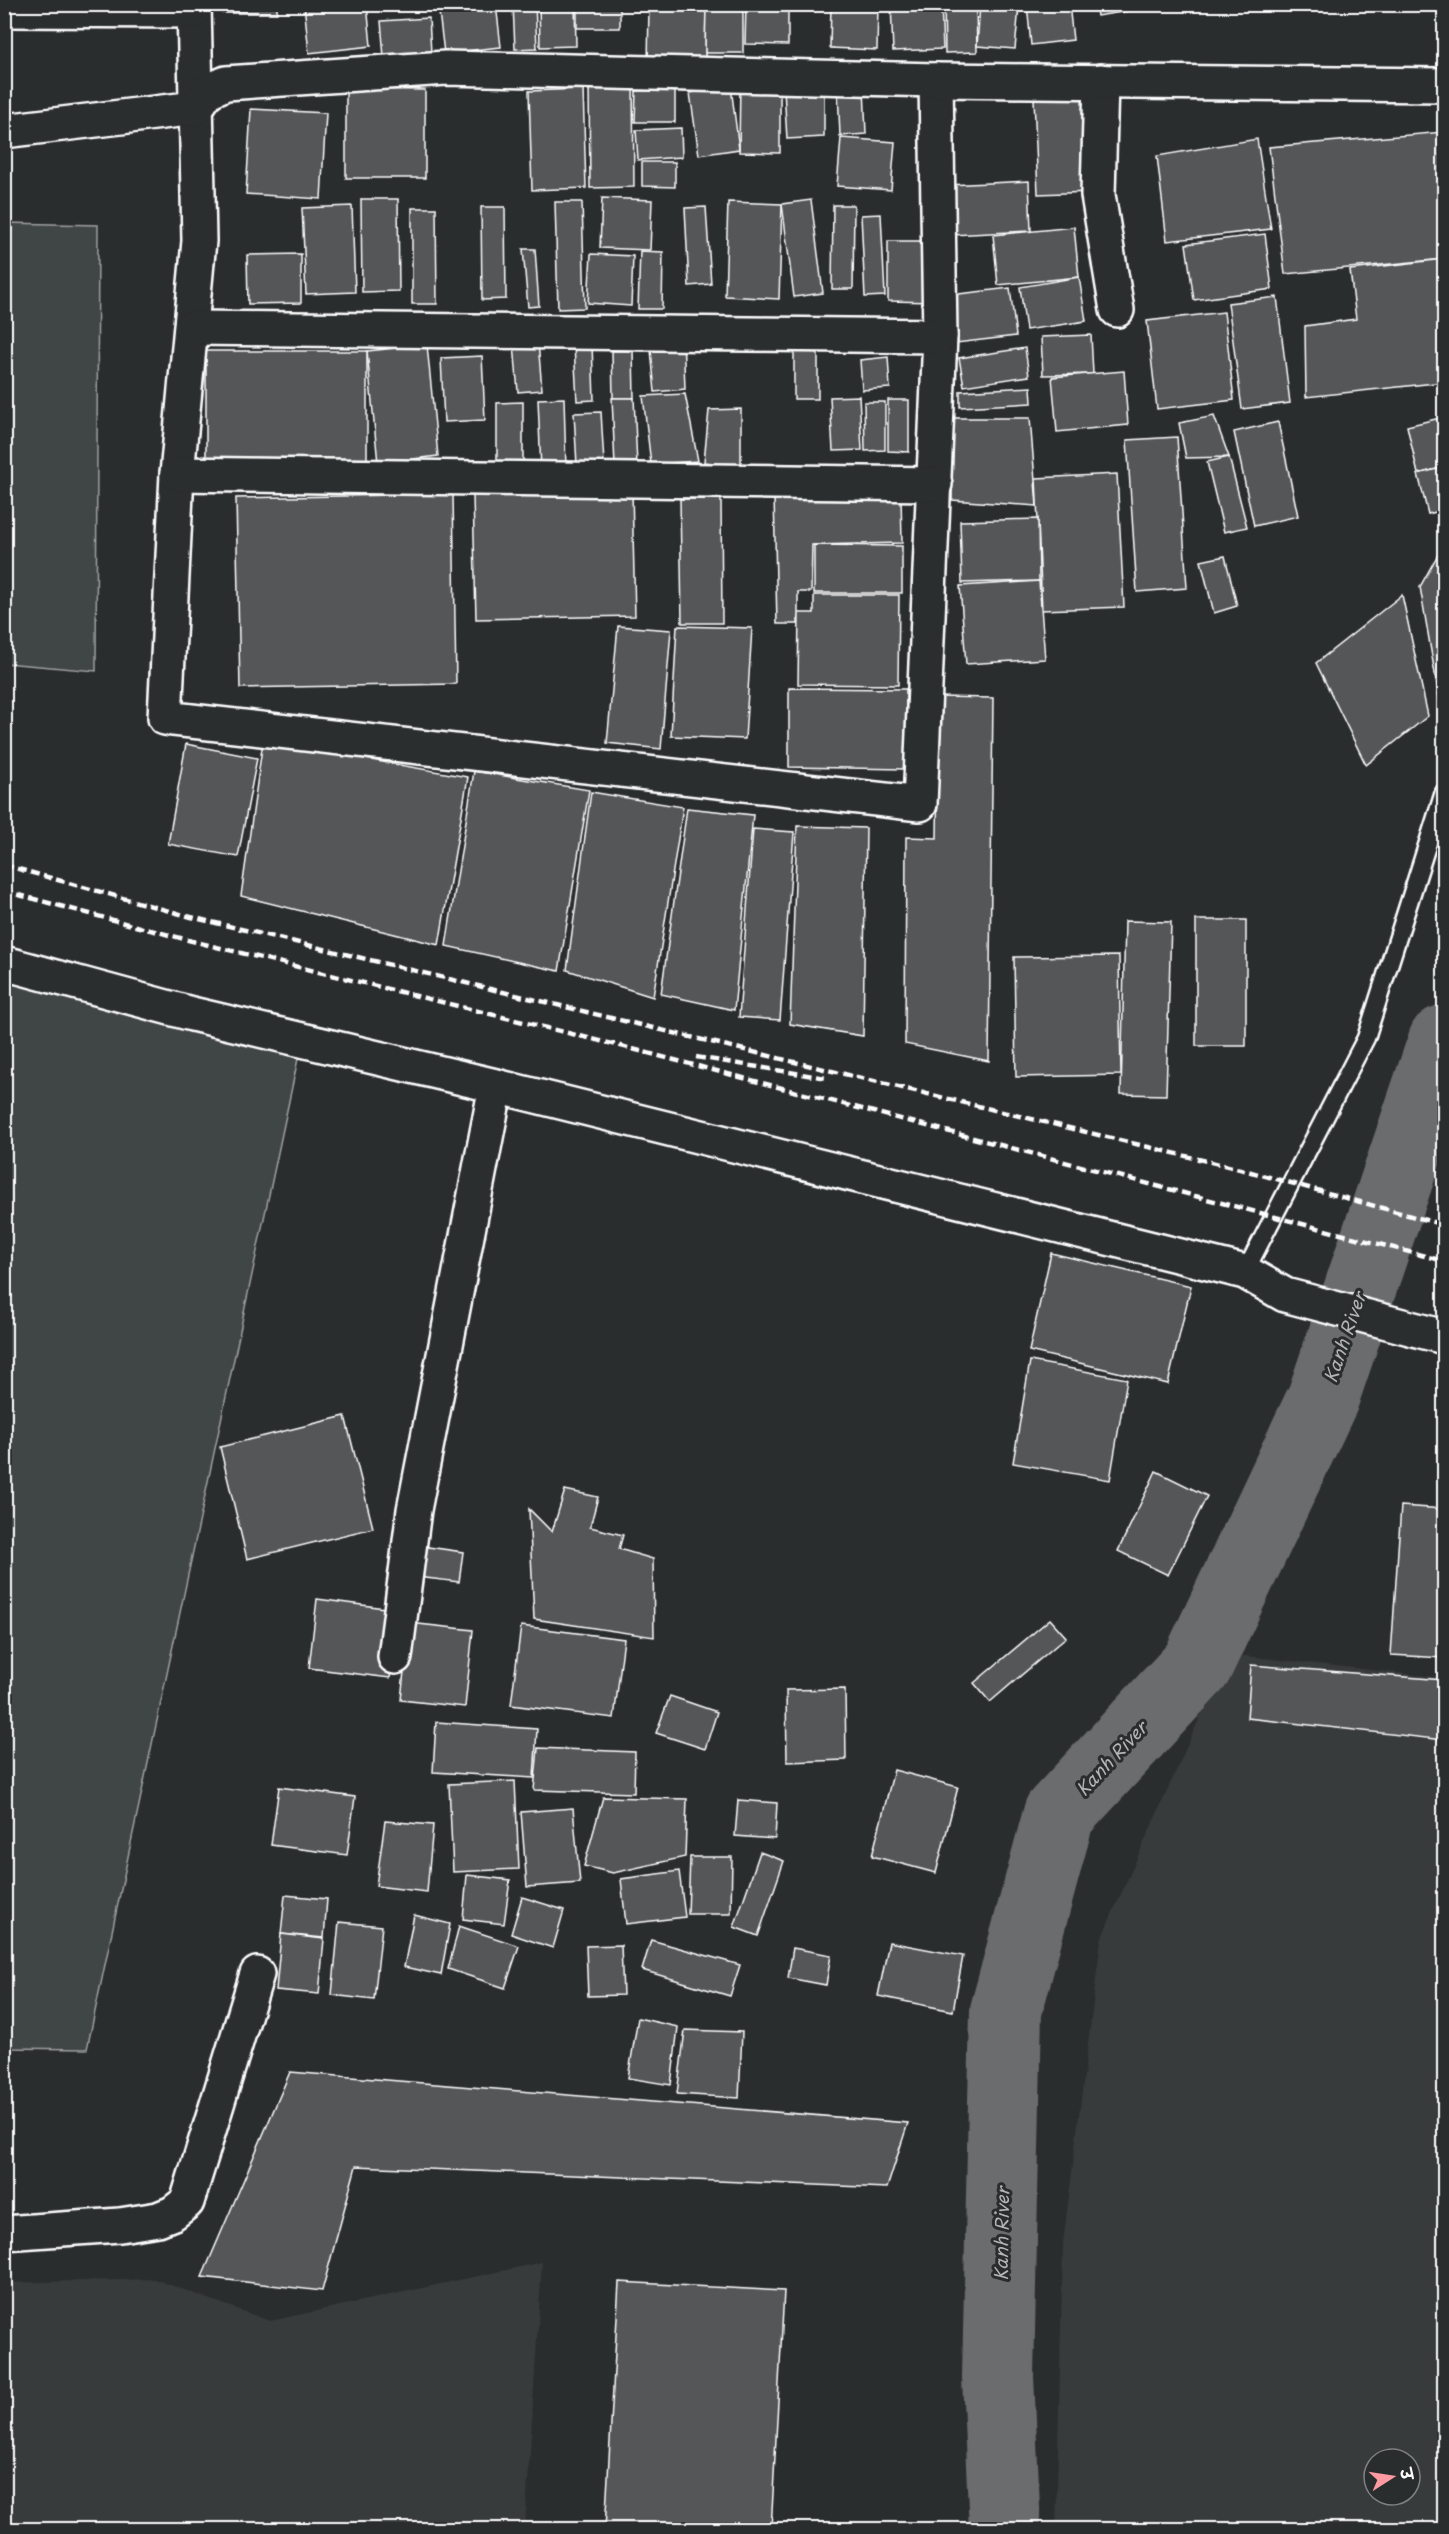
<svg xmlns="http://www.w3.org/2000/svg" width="1449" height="2534" viewBox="0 0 1449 2534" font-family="'Playpen Sans','Playpen Sans Deva',sans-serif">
<rect width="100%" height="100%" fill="#2a2d2e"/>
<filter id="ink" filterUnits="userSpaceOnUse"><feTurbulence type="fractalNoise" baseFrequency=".0167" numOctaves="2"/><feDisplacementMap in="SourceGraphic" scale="12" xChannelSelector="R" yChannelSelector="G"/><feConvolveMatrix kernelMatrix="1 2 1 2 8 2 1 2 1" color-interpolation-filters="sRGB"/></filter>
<g filter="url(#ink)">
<g fill="#373a3b" fill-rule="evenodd">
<path d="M 1228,1654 L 1444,1678 L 1444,2529 L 1056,2530 L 1063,2243 L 1101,1939 ZM 1374,2459 L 1410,2459 L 1410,2495 L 1374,2495 Z"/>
<polygon points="542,2262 525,2529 5,2529 5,2283 154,2279 270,2321"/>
</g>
<g fill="#414445" stroke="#a0a2a2" stroke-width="1.5">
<polygon points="5,223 98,225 96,671 5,663"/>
<polygon points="4,963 302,1040 87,2049 5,2048"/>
</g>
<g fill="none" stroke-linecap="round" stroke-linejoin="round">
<polyline stroke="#6a6c6d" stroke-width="72" points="1005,2530 998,2377 1006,2011 1059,1814 1197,1665 1323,1398 1444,1041"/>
</g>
<g fill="#555758" stroke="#fff" stroke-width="1.5">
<rect x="222" y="4" width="55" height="9"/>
<polygon points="304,4 367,4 371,46 309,53"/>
<polygon points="438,4 496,4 501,47 444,53"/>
<polygon points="513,4 535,4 537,48 515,49"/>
<polygon points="539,4 575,4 576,46 540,47"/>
<rect x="577" y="4" width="43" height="24"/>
<polygon points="649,4 706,4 705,67 648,66"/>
<polygon points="706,4 743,4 743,53 705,53"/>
<polygon points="746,4 788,4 788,45 745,44"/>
<polygon points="831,4 878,4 877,50 830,48"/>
<polygon points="891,4 941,4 943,49 893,51"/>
<polygon points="944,4 976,4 977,52 945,53"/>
<polygon points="980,4 1019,7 1015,49 977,46"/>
<polygon points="1027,4 1069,4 1073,40 1031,45"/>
<polygon points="1095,4 1128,4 1128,11 1097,16"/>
<polygon points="429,18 431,53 384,57 381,21"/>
<polygon points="740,81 780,81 780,153 739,152"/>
<polygon points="589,84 633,84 634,187 590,188"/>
<polygon points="731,87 739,149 699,155 690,93"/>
<polygon points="864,88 866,134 840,136 838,89"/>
<polygon points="346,89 425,90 425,178 346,178"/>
<polygon points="583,89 586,188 532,190 529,91"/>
<polygon points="824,89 824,137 787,139 784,90"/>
<polygon points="675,90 675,122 635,122 636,91"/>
<polygon points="1086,95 1091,192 1038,194 1034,98"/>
<polygon points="251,109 326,113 321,199 246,194"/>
<polygon points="681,128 682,157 638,160 636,130"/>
<polygon points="1444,132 1444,259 1285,274 1269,147"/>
<polygon points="841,138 895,142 891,190 837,186"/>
<polygon points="1257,139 1271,229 1167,241 1157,156"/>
<polygon points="642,162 675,162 675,187 642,186"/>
<polygon points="1029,181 1031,231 951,235 948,185"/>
<polygon points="602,198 652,200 650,250 600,248"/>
<polygon points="361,199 398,199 399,291 362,292"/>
<polygon points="811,200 823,293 794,297 782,204"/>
<polygon points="555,202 582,202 585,308 558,309"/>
<polygon points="728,202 782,204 779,299 725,296"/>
<polygon points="833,205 854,205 853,289 832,289"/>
<polygon points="352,206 355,292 306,294 302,208"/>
<polygon points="481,207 505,207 506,299 482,300"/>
<polygon points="706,207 711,284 689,286 685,208"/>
<polygon points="412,208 436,208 437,304 412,304"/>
<polygon points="881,214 885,296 865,297 861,215"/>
<polygon points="1074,227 1079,277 998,285 993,235"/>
<polygon points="1265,234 1272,289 1194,300 1186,244"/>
<polygon points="888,241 935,241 934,302 888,301"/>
<polygon points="523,249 535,249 539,306 528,307"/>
<polygon points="640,251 663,252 662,309 638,309"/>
<polygon points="301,254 301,303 248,304 247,255"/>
<polygon points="591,254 633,256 631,306 588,303"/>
<polygon points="1444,259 1444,382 1306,397 1305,326 1356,319 1350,270"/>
<polygon points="1079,277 1086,321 1026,330 1020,287"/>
<polygon points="1010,288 1016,336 956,343 950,295"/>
<polygon points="1277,297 1290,403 1242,409 1228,303"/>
<polygon points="1224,312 1234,400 1157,409 1147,321"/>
<polygon points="1091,335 1093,374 1043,375 1041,337"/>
<polygon points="683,336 685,389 655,392 650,339"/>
<polygon points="538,342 542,390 518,392 514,344"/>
<polygon points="592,344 594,400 577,401 574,345"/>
<polygon points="427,345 438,456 378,463 367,351"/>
<polygon points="1025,348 1029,376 964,386 959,358"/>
<rect x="206" y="351" width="161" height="113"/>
<polygon points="612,351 633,351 634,398 613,398"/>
<rect x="794" y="351" width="24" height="48"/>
<polygon points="482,356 485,420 444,422 441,358"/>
<polygon points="888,357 890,388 862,390 860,360"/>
<polygon points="1124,371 1128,425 1057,432 1052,377"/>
<polygon points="1031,387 1032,403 960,407 960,391"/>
<polygon points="685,394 698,461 651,464 643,396"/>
<polygon points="859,396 862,450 833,451 830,397"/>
<polygon points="564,398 566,470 541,471 538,399"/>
<polygon points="612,398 634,398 637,465 615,466"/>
<polygon points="888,400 909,400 909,452 888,451"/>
<polygon points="523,402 523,465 497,465 497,403"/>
<polygon points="864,402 885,402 885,450 865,451"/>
<polygon points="741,409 741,466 704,462 709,410"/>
<polygon points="601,412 604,464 577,465 574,413"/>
<polygon points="1214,416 1229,457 1186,458 1179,423"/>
<polygon points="1444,417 1444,467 1418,474 1407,426"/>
<polygon points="953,418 1030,418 1037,506 952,500"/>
<polygon points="1278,422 1298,516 1254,526 1234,432"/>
<polygon points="1177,437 1187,588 1137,592 1127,440"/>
<polygon points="1229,457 1247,527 1224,532 1207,462"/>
<polygon points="1444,467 1444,510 1428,514 1418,474"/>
<polygon points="1117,474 1124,607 1042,610 1036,478"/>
<polygon points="632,491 635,616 476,619 473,495"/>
<polygon points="453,494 456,684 240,688 236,498"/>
<polygon points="901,495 902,543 812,545 811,592 798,592 798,624 777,624 774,496"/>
<polygon points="680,499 721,499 722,623 682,623"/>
<polygon points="1038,519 1039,581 962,583 960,521"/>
<polygon points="814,545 902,546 902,593 814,593"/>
<polygon points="1441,549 1444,549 1444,704 1441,709 1420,587"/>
<polygon points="1225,556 1237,606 1214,613 1201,561"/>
<polygon points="1039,581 1045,659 966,664 960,586"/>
<polygon points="814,595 899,595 898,685 798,684 799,613 814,613"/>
<polygon points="1402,595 1428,716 1366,765 1316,663"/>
<polygon points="618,626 671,630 661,749 607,743"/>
<polygon points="677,626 752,628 745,739 671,736"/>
<polygon points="789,688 906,689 905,769 789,767"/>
<polygon points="939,697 993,698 989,1061 905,1044 906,837 937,838"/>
<polygon points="263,741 468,777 439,945 241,896"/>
<polygon points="186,744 257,758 238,857 168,844"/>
<polygon points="474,771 589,790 559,971 446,946"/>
<polygon points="591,792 683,807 653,997 567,970"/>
<polygon points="687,808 753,815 734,1010 661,994"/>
<polygon points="797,826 866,828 863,1036 790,1024"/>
<polygon points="753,829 794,832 780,1020 739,1017"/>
<rect x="1196" y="920" width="50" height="126"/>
<polygon points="1125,921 1171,922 1166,1095 1121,1094"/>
<polygon points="1119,956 1121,1075 1016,1077 1014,957"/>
<polygon points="1051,1253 1191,1286 1168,1384 1029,1351"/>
<polygon points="1030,1361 1127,1379 1110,1480 1013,1463"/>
<polygon points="345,1416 373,1528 247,1559 220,1447"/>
<polygon points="1156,1471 1207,1496 1168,1575 1118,1551"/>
<polygon points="565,1490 598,1497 590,1527 623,1535 619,1549 653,1559 654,1637 534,1619 529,1509 552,1532"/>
<polygon points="1401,1506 1444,1509 1444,1658 1391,1655"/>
<polygon points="414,1545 463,1552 459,1582 409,1576"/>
<polygon points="317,1599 399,1610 390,1678 309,1668"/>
<polygon points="1050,1619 1066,1637 990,1702 974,1683"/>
<polygon points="409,1623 473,1630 465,1707 401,1700"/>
<polygon points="521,1626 624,1639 614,1718 511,1705"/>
<polygon points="1251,1665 1444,1680 1444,1740 1247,1718"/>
<polygon points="845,1689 846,1760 787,1762 786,1690"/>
<polygon points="670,1696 717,1712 705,1749 656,1733"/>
<polygon points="436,1722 537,1729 534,1778 433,1772"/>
<polygon points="538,1748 635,1752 634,1793 534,1790"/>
<polygon points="894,1770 958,1787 936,1873 872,1856"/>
<polygon points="515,1781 519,1869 453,1872 449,1784"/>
<polygon points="279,1787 355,1797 347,1855 271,1845"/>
<polygon points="603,1797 687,1799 685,1857 613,1873 584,1866"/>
<polygon points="738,1800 777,1803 775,1839 735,1836"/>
<polygon points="573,1808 580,1883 527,1887 521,1812"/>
<polygon points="385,1821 433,1825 427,1892 376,1886"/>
<polygon points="760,1852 784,1861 758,1936 734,1927"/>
<polygon points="690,1857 732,1857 731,1914 688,1914"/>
<polygon points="679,1871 685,1917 626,1924 621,1879"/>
<polygon points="467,1875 510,1880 504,1924 463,1919"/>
<polygon points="285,1895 327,1899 324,1938 281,1934"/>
<polygon points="522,1897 564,1910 553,1948 511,1934"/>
<polygon points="414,1915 450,1924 441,1975 404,1967"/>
<polygon points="339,1922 382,1926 374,2000 332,1995"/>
<polygon points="459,1926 519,1946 505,1988 448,1969"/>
<polygon points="281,1934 324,1939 319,1994 276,1990"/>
<polygon points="651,1940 740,1965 730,1996 642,1970"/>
<polygon points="889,1942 963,1956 953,2011 878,1996"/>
<polygon points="621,1945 623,1995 588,1996 586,1946"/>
<polygon points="793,1948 831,1955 826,1985 788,1978"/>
<polygon points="638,2018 678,2027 671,2085 628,2078"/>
<polygon points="685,2030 742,2032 739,2098 677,2094"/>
<polygon points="290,2072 908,2123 887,2188 356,2166 322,2291 202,2277"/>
<polygon points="1444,2203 1444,2237 1441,2236"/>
<polygon points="619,2282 784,2291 771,2530 605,2530"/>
</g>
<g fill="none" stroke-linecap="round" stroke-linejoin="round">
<g stroke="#fff" stroke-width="21">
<polyline id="lane" points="1245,1272 1366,1038 1444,792"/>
</g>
<g stroke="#fff" stroke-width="38">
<g id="street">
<polyline points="194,4 199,241 177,474 165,718 920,804 940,336 936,80"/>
<polyline points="4,10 194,11"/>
<polyline points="1101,81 1098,195 1117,310"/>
<polyline points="192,328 940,336"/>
<polyline points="177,474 935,484"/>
<polyline points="4,963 192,1014 496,1086 1245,1272 1285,1295 1444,1337"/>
<polyline points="395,1657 414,1510 496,1086"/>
<polyline points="4,2233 120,2225 158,2219 173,2213 187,2202 257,1974"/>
</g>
</g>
<g stroke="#fff" stroke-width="38">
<polyline id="secondary" points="4,131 196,108 208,91 226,83 446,68 936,80 1444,85"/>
</g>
<use href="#lane" stroke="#2a2d2e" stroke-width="16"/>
<use href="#street" stroke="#2a2d2e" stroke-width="33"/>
<use href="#secondary" stroke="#2a2d2e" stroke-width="33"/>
<g stroke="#fff" stroke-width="4.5" stroke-dasharray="9 4.5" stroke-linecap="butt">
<polyline points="4,865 191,917 1240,1169 1444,1225"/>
<polyline points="4,891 188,940 621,1046 1444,1261"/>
<polyline points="696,1057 826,1078"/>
</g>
</g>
</g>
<g text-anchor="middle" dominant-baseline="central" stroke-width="6" stroke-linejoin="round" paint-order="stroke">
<g font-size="18" font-style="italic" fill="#b4b6b6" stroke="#2a2d2e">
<text transform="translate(1344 1337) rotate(-71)">Kanh River</text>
<text transform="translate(1111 1758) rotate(-47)">Kanh River</text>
<text transform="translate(1001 2234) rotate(-89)">Kanh River</text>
</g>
</g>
<rect width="1449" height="2534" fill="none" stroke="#2a2d2e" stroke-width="24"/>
<rect x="12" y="12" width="1425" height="2510" fill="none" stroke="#fff" stroke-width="2" filter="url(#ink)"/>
<g transform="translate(1392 2477) rotate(78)"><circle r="28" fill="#2a2d2e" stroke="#7f8182" stroke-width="1.5"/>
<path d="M0-4.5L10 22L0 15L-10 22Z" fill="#ff9aa2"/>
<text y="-9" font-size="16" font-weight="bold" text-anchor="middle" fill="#ffffff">उ</text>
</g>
</svg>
